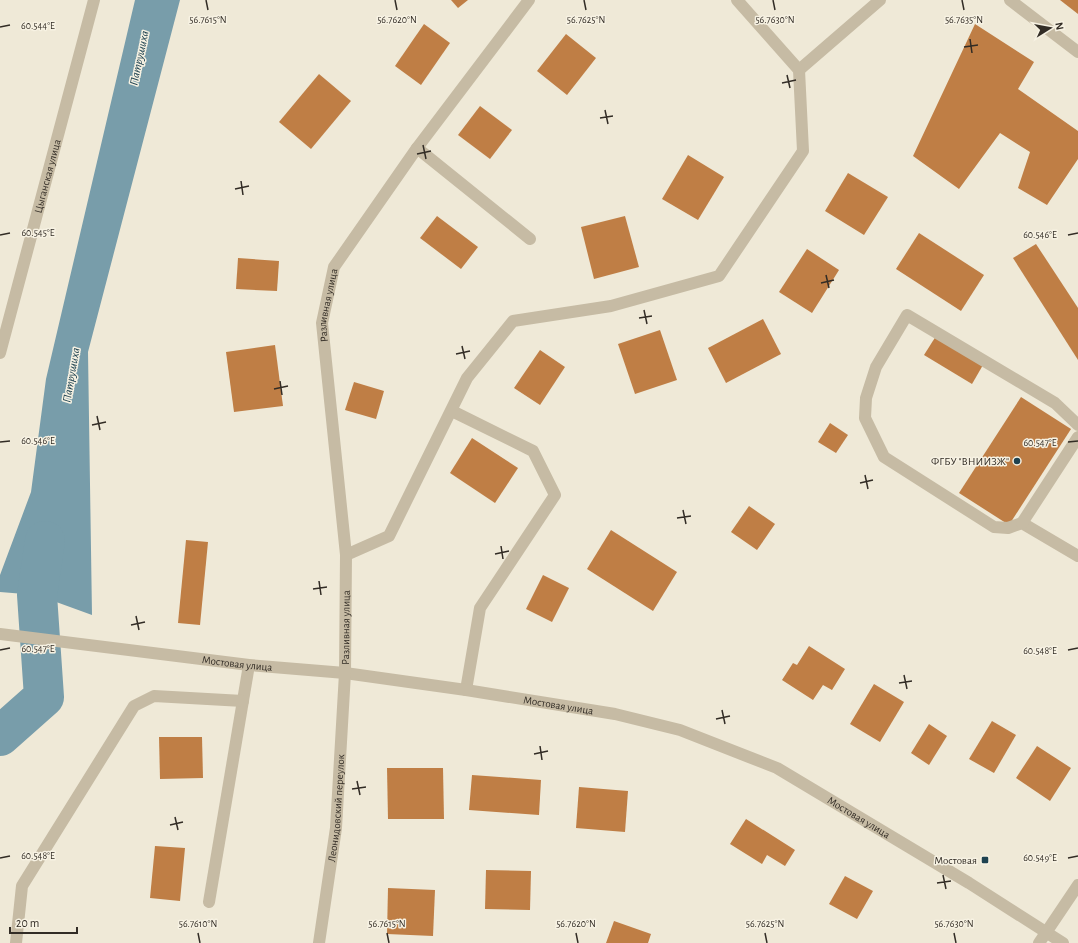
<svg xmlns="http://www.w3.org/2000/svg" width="1078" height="943" viewBox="0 0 1078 943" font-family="'Alegreya Sans',sans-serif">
<rect width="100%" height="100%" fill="#efe9d7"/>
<polygon fill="#789daa" points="135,0 180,0 88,352 92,615 37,595 0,592 0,575 31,492 46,379"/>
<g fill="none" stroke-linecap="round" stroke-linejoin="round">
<polyline stroke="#789daa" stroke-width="40" points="0,736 44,697 37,595 45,541"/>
</g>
<g fill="#bf7e45">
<polygon points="451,0 468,0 458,8"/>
<polygon points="1060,0 1078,0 1078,14"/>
<polygon points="424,24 450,43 421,85 395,66"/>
<polygon points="975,24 1034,62 1018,89 1078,131 1078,159 1047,205 1018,188 1030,152 1000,133 959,189 913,156"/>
<polygon points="566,34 596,58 567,95 537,71"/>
<polygon points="319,74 351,101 311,149 279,122"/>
<polygon points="480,106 512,130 490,159 458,135"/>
<polygon points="688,155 724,177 698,220 662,199"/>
<polygon points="848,173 888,197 864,235 825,211"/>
<polygon points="437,216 478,247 461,269 420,238"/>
<polygon points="625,216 639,267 594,279 581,227"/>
<polygon points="919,233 984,275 961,311 896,269"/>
<polygon points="1036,244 1078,308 1078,360 1013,258"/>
<polygon points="807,249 839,270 812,313 779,292"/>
<polygon points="238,258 279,261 277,291 236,289"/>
<polygon points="763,319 781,354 726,383 708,348"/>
<polygon points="660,330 677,380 635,394 618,344"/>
<polygon points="936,336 983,365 972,384 924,355"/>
<polygon points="275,345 283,406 234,412 226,352"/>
<polygon points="540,350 565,367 540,405 514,388"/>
<polygon points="354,382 384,391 376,419 345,410"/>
<polygon points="1021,397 1071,429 1009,525 959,493"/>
<polygon points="830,423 848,435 836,453 818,442"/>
<polygon points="472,438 518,468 495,503 450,473"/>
<polygon points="749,506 775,524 757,550 731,532"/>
<polygon points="611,530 677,572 653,611 587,569"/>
<polygon points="186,540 208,542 200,625 178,623"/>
<polygon points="543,575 569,588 552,622 526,609"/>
<polygon points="809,646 845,669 832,690 823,685 813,700 782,680 793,663 797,665"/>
<polygon points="874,684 904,702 880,742 850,724"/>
<polygon points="992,721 1016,735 994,773 969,759"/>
<polygon points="929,724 947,736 929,765 911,753"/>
<polygon points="159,737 202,737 203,778 160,779"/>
<polygon points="1037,746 1071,768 1050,801 1016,778"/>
<polygon points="387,768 443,768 444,819 388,819"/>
<polygon points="472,775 541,780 539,815 469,810"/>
<polygon points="579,787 628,791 625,832 576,828"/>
<polygon points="746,819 795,850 785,866 767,855 762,864 730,844"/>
<polygon points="155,846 185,848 180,901 150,898"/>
<polygon points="486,870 531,871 530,910 485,909"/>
<polygon points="845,876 873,891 857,919 829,904"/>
<polygon points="388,888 435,890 433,936 387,934"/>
<polygon points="614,921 651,934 648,943 606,943"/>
</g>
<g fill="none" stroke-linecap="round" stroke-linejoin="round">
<g stroke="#c6bba4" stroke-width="12">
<polyline points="1010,0 1078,52"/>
<polyline points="799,70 880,0"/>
<polyline points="417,148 530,239"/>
<path id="s1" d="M 0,353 L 94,0"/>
<polyline points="452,411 533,451 555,495 480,608 466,690"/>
<polyline points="1078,425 1055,403 907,315 876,367 866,398 865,418 884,457 994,527 1008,528 1022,523 1078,556"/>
<polyline points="1022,523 1078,437"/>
<polyline points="346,555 389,536 467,378 513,321 611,306 719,276 803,151 799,70 737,0"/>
<path id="s2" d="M 0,634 L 249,665 L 345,673 L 466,690 L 615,714 L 680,730 L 777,768 L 969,883 L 1063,943"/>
<polyline points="209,902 249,665"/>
<polyline points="16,943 22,886 134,706 154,696 243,701"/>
<path id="s3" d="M 319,943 L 336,828 L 345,673 L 346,555 L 322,323 L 334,267 L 417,148 L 529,0"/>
<polyline points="1039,943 1078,885"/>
</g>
</g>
<path fill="none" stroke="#322c25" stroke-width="1.5" d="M 206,0 L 208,10M 395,0 L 397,10M 584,0 L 586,10M 773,0 L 775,10M 962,0 L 964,10M 0,27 L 10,25M 970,39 L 972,53M 964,47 L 978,45M 787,75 L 790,88M 782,83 L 796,80M 605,110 L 608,124M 600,118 L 613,116M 423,145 L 426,159M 417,154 L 431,151M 241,181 L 243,195M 235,189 L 249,186M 0,235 L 10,233M 1068,235 L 1078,233M 826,275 L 829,288M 821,283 L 834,280M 644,310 L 647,324M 639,318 L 652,316M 462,346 L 465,359M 456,354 L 470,351M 280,381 L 282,395M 274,389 L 288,386M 97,416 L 100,430M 92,425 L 106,422M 0,442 L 10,441M 1068,442 L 1078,441M 865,475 L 868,489M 860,483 L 873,480M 683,510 L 686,524M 677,518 L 691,516M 501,546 L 503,559M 495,554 L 509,551M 319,581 L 321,595M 313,589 L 327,587M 136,616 L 139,630M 131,625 L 145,622M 0,650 L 10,648M 1068,650 L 1078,648M 904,675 L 907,689M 899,683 L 912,681M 722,710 L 725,724M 716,719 L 730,716M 540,746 L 542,760M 534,754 L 548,751M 357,781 L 360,795M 352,789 L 366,787M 175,817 L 178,830M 170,825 L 183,822M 0,858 L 10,856M 1068,858 L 1078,856M 943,875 L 946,889M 937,883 L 951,881M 198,933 L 200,943M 387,933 L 389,943M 576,933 L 578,943M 765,933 L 767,943M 954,933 L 956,943"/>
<g fill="#1e4250" stroke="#f7f2e3" stroke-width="1.5">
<circle cx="1017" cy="461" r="4"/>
<rect x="981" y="856" width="8" height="8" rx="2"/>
</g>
<g text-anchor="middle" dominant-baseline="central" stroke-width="3" stroke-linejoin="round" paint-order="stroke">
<g font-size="11" fill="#322c25" stroke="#f7f2e3">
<text stroke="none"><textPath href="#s1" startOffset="183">Цыганская улица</textPath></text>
<text stroke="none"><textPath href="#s3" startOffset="641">Разливная улица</textPath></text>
<text stroke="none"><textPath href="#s3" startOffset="317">Разливная улица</textPath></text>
<text stroke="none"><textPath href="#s2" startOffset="239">Мостовая улица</textPath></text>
<text stroke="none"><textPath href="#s2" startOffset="563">Мостовая улица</textPath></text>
<text stroke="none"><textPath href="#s3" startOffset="136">Леонидовский переулок</textPath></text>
<text stroke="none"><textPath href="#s2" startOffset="887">Мостовая улица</textPath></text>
</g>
<g font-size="11" fill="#322c25" stroke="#f7f2e3" text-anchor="end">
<text x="1009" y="461">ФГБУ "ВНИИЗЖ"</text>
<text x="977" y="860">Мостовая</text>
</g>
<g font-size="12" font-style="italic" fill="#1e4250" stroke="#f7f2e3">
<text transform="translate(139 58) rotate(-78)">Патрушиха</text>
<text transform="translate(71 375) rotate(-80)">Патрушиха</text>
</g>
</g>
<g font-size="10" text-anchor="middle" fill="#322c25" stroke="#f7f2e3" stroke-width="3" stroke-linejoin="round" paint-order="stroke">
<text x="208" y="23">56.7615°N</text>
<text x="397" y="23">56.7620°N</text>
<text x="586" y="23">56.7625°N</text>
<text x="775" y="23">56.7630°N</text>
<text x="964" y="23">56.7635°N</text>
<text x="38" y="29">60.544°E</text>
<text x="38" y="236">60.545°E</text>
<text x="1040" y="238">60.546°E</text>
<text x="38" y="444">60.546°E</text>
<text x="1040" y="446">60.547°E</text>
<text x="38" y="652">60.547°E</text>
<text x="1040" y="654">60.548°E</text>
<text x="38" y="859">60.548°E</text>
<text x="1040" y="861">60.549°E</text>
<text x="198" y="927">56.7610°N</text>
<text x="387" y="927">56.7615°N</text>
<text x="576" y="927">56.7620°N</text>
<text x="765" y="927">56.7625°N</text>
<text x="954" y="927">56.7630°N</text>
</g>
<g transform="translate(1050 28) rotate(79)" stroke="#f7f2e3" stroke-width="3" paint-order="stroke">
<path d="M0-3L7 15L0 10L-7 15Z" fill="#322c25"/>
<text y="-6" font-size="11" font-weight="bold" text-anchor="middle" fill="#322c25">N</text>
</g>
<path d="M10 927v6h67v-6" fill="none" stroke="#322c25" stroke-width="2"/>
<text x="16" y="927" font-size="12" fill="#322c25" stroke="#f7f2e3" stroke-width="3" paint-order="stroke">20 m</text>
</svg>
